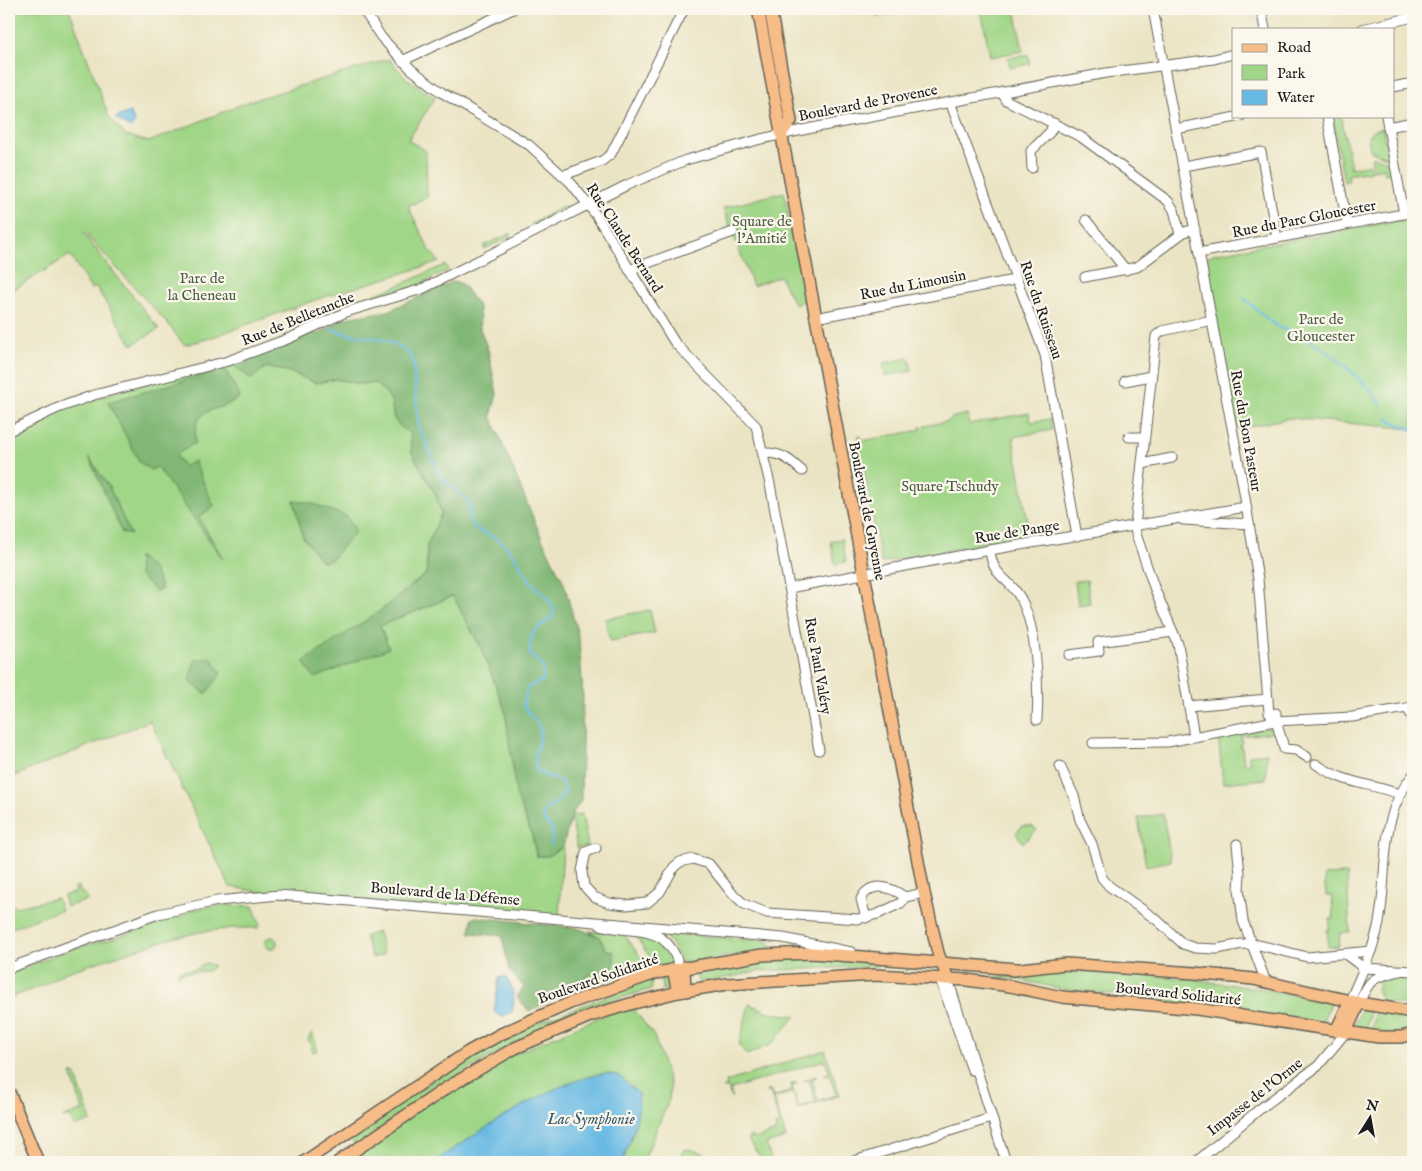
<svg xmlns="http://www.w3.org/2000/svg" width="1422" height="1171" viewBox="0 0 1422 1171" font-family="'IM FELL English',serif">
<rect width="100%" height="100%" fill="#fbf7ec"/>
<filter id="ink" filterUnits="userSpaceOnUse"><feTurbulence type="fractalNoise" baseFrequency=".02" numOctaves="2"/><feDisplacementMap in="SourceGraphic" scale="10" xChannelSelector="R" yChannelSelector="G"/><feConvolveMatrix kernelMatrix="1 2 1 2 8 2 1 2 1" color-interpolation-filters="sRGB"/></filter>
<filter id="wash" filterUnits="userSpaceOnUse"><feTurbulence type="fractalNoise" baseFrequency=".0096" numOctaves="4" result="noise"/><feDisplacementMap in="SourceGraphic" scale="20" xChannelSelector="R" yChannelSelector="G"/><feGaussianBlur stdDeviation="1.12" result="paint"/><feColorMatrix in="noise" values="0 0 0 0 0 0 0 0 0 0 0 0 0 0 0 0 0 1.4 0 .05"/><feComposite in="paint" operator="in"/></filter>
<g filter="url(#wash)">
<rect width="100%" height="100%" fill="#ebe4c4"/>
<g fill="#a0d687" stroke="#5e7952">
<polygon points="9,9 69,9 109,117 125,135 149,142 250,101 389,59 405,77 435,98 408,140 426,151 427,197 408,206 429,249 439,262 318,299 207,339 184,345 168,324 92,241 86,231 84,232 90,242 159,329 132,345 96,287 91,289 70,255 13,290 9,283"/>
<polygon points="875,9 901,9 902,12 877,17"/>
<polygon points="981,9 1015,9 1023,51 990,57"/>
<polygon points="1028,55 1030,64 1010,68 1008,58"/>
<polygon points="1332,116 1341,116 1351,168 1370,164 1371,171 1348,175 1349,181 1344,182"/>
<polygon points="1383,128 1388,158 1370,150 1368,136 1373,130"/>
<polygon points="1374,156 1389,162 1391,173 1385,174 1384,168 1374,170 1371,158"/>
<polygon points="784,192 805,300 795,305 780,276 753,286 723,208"/>
<polygon points="564,206 566,209 534,226 531,224"/>
<polygon points="1413,218 1413,429 1290,418 1236,429 1205,263 1206,258 1213,254"/>
<polygon points="511,233 511,237 484,249 483,246"/>
<polygon points="445,265 448,268 447,271 407,290 346,306 346,304 390,289"/>
<polygon points="909,358 912,371 885,376 883,363"/>
<path d="M 228,361 L 287,371 L 316,383 L 336,379 L 360,384 L 375,383 C 379,387 384,390 387,394 C 399,408 383,418 410,433 L 412,453 L 436,495 L 441,514 L 427,546 L 427,573 L 380,611 L 315,678 L 389,648 L 380,626 L 453,596 L 482,650 L 505,710 L 523,814 L 532,835 L 536,856 L 548,856 L 563,846 L 559,917 L 279,895 L 230,887 L 150,721 L 9,778 L 9,431 L 58,408 Z"/>
<polygon points="1029,413 1031,422 1050,419 1052,430 1013,437 1030,535 881,563 858,436 860,436 862,441 920,430 920,427 949,421 951,418 967,414 969,424"/>
<polygon points="842,539 846,562 835,564 831,541"/>
<polygon points="1087,580 1090,603 1078,605 1075,581"/>
<polygon points="650,610 655,633 610,641 605,619"/>
<polygon points="1274,727 1275,732 1241,736 1242,743 1240,745 1242,748 1244,764 1249,763 1249,755 1267,753 1266,779 1223,783 1218,735"/>
<polygon points="582,814 588,846 577,848 571,816"/>
<polygon points="1163,814 1171,861 1146,866 1138,818"/>
<polygon points="1022,826 1031,826 1037,830 1023,843 1016,833"/>
<polygon points="1347,874 1350,932 1340,933 1339,946 1328,947 1327,930 1329,929 1330,919 1333,919 1332,896 1326,896 1324,875"/>
<polygon points="78,886 82,894 85,893 88,900 66,907 63,896 76,892 75,887"/>
<polygon points="57,898 61,910 12,928 9,919 9,904 16,907"/>
<polygon points="217,905 253,906 260,924 258,928 234,928 200,932 172,938 64,973 44,985 9,998 9,974 70,949 108,940 185,915 188,911"/>
<path d="M 634,929 L 666,929 L 677,934 L 767,941 L 770,943 L 771,948 L 770,950 L 686,963 C 674,958 674,940 661,933 C 654,929 642,930 634,929 Z"/>
<polygon points="589,931 623,933 647,966 607,980 583,984 586,976 598,970 605,949 600,937"/>
<polygon points="378,932 384,955 372,958 365,936"/>
<path d="M 634,934 C 652,936 672,942 673,964 L 658,969 Z"/>
<circle cx="271" cy="943" r="6"/>
<polygon points="812,958 880,964 878,966 760,971 699,983 695,972 769,960"/>
<polygon points="206,963 214,966 208,971 181,973 179,976 177,974 178,971 196,969"/>
<path d="M 1087,969 C 1170,976 1250,985 1332,1002 L 1321,1024 L 1121,995 L 1062,989 L 1016,979 L 985,978 Z"/>
<polygon points="667,976 670,977 674,987 663,990 660,977"/>
<polygon points="1396,977 1413,982 1413,1006 1379,1001 1380,994 1377,993 1379,981"/>
<polygon points="651,980 652,989 594,1005 560,1023 524,1038 465,1071 406,1108 356,1147 349,1137 461,1062 513,1032"/>
<polygon points="630,1004 654,1036 670,1085 669,1100 643,1162 338,1162 472,1072"/>
<polygon points="749,1004 772,1013 796,1016 772,1044 747,1055 739,1045"/>
<polygon points="1361,1010 1370,1010 1366,1031 1353,1028"/>
<polygon points="1375,1011 1413,1016 1413,1029 1395,1033 1371,1032"/>
<polygon points="312,1032 318,1050 313,1052 308,1039"/>
<polygon points="825,1050 840,1095 798,1109 793,1092 774,1098 786,1138 766,1144 772,1162 764,1162 749,1142 749,1137 751,1136 753,1139 776,1132 775,1126 780,1124 770,1092 765,1092 770,1090 773,1097 792,1091 791,1084 795,1082 797,1084 792,1086 798,1107 816,1102 809,1080 804,1081 815,1076 817,1077 812,1079 818,1101 836,1095 829,1074 824,1075 829,1072 825,1060 731,1089 731,1098 728,1088 722,1088 727,1087 726,1082"/>
<polygon points="75,1073 91,1121 74,1127 70,1116 62,1118 83,1110 71,1074"/>
<polygon points="689,1149 705,1154 703,1162 675,1162 684,1150"/>
</g>
<g fill="#80b774" stroke="#4e6a48">
<path d="M 454,281 L 462,284 L 479,307 L 480,329 L 488,350 L 497,394 L 491,416 L 542,539 L 564,583 L 579,639 L 583,696 L 581,801 L 572,814 L 563,846 L 548,856 L 537,856 L 532,835 L 516,794 L 505,710 L 482,650 L 453,596 L 380,626 L 389,648 L 315,678 L 303,662 L 380,611 L 427,573 L 427,546 L 441,514 L 436,495 L 412,453 L 410,433 C 383,418 399,408 387,394 C 384,390 378,387 375,383 L 360,384 L 336,379 L 316,383 L 287,371 L 266,367 L 251,379 L 228,361 L 306,330 L 319,334 L 345,318 L 388,311 Z"/>
<path d="M 225,369 L 240,397 C 216,416 194,401 195,443 L 176,455 L 184,467 L 194,461 L 214,506 L 199,517 L 223,559 L 157,467 L 151,470 L 140,463 L 108,402 Z"/>
<polygon points="89,457 109,487 131,535 122,533"/>
<polygon points="294,501 308,502 346,516 356,531 332,559 322,562 303,537"/>
<polygon points="138,556 154,570 162,589 155,591 139,575"/>
<polygon points="211,657 221,674 206,694 189,681 195,660"/>
<polygon points="476,917 577,928 600,937 605,949 614,952 614,967 586,976 583,984 529,1011 517,997 524,987 509,970 502,936 470,933 472,919"/>
</g>
<g fill="#68b9e3" stroke="#426a80">
<polygon points="130,112 135,122 130,128 115,118"/>
<path d="M 504,976 C 513,983 516,1002 512,1012 L 501,1017 L 494,1012 L 499,978 Z"/>
<path d="M 606,1073 L 619,1076 L 638,1093 C 642,1117 629,1139 623,1162 L 433,1162 C 482,1131 548,1082 606,1073 Z"/>
</g>
<g fill="none" stroke-linecap="round" stroke-linejoin="round">
<g stroke="#68b9e3" stroke-width="2.5">
<path d="M 1245,299 C 1256,309 1268,321 1281,328 C 1290,332 1301,334 1310,340 C 1336,357 1363,379 1381,404"/>
<path d="M 332,329 C 359,342 395,331 413,360 L 419,430 C 431,445 431,462 442,477 C 449,488 463,493 470,505 C 466,536 486,529 503,543 C 515,553 522,571 532,583 C 538,590 552,600 554,610 C 555,620 539,624 534,631 C 530,638 530,646 530,654 L 543,667 L 543,680 L 528,687 L 523,704 C 527,714 538,719 540,730 C 542,745 530,751 538,772 L 562,782 L 566,791 L 555,804 L 547,808 L 543,815 L 544,821 C 555,829 553,832 551,845"/>
<polyline points="1387,419 1413,430"/>
</g>
</g>
</g>
<g filter="url(#ink)">
<g fill="none" stroke-linecap="round" stroke-linejoin="round">
<g stroke="#646257" stroke-width="11">
<g id="minor">
<polyline points="363,9 381,37 411,69 441,92 529,145 571,183 596,215 675,343 756,426 770,484 819,750"/>
<polyline points="1153,9 1243,486 1258,579 1269,713 1275,721"/>
<polyline points="1261,9 1265,29"/>
<polyline points="1362,29 1413,17"/>
<polyline points="402,61 513,9"/>
<polyline points="1393,87 1413,83"/>
<polyline points="1002,92 1006,100 1081,137 1168,201 1174,210 1180,234"/>
<polyline points="950,102 1045,355 1077,536"/>
<polyline points="1327,116 1347,224"/>
<polyline points="1386,116 1404,214"/>
<polyline points="1388,127 1413,122"/>
<polyline points="1176,129 1241,116"/>
<polyline points="1183,166 1261,152 1277,238"/>
<polyline points="1032,168 1031,151 1050,132 1054,123"/>
<polyline points="564,175 602,161 611,154 684,9"/>
<polyline points="1086,220 1126,270"/>
<polyline points="1199,253 1413,212"/>
<polyline points="629,270 733,232"/>
<polyline points="1085,277 1137,267 1184,232 1195,229"/>
<polyline points="815,318 1009,281 1016,278"/>
<polyline points="1125,381 1151,376"/>
<polyline points="9,431 58,408 94,395 228,361 290,338 346,312 422,289 627,185 686,160 761,139 812,128 1106,73 1214,59 1233,54"/>
<polyline points="1129,437 1144,437"/>
<path d="M 763,453 C 781,452 789,459 802,471"/>
<polyline points="1142,464 1172,458"/>
<polyline points="1183,520 1249,524"/>
<path d="M 990,550 C 992,578 1011,578 1022,601 C 1037,631 1039,686 1037,720"/>
<polyline points="789,588 990,550 1246,507"/>
<polyline points="1069,655 1099,651 1098,642 1173,632"/>
<polyline points="1189,706 1268,699"/>
<polyline points="1407,708 1413,718"/>
<path d="M 1276,713 C 1275,726 1282,736 1284,749 L 1296,750 L 1307,757"/>
<polyline points="1194,736 1178,644 1154,587 1136,534 1135,526 1156,336 1162,331 1212,320"/>
<polyline points="1093,743 1168,742 1275,721 1352,717 1413,707"/>
<path d="M 1316,764 C 1346,785 1367,782 1399,794"/>
<polyline points="1060,766 1074,796 1080,820 1092,844 1102,878 1109,886 1157,920 1183,944 1195,948 1217,949 1242,944 1259,945 1307,957 1371,951"/>
<polyline points="1237,844 1240,874 1239,889 1243,921 1266,982"/>
<polyline points="596,848 586,852 582,871 584,886 594,897 609,903 626,905 647,903 660,892 674,867 680,862 693,859 709,864 731,892 744,904 767,913 858,919 878,914 901,903 905,897 924,893"/>
<path d="M 866,918 L 861,899 C 871,880 891,887 905,897"/>
<path d="M 600,925 C 639,936 666,921 680,968"/>
<polyline points="1345,954 1364,968"/>
<polyline points="9,968 158,914 217,901 279,895 783,938 851,952"/>
<polyline points="1364,968 1413,971"/>
<polyline points="940,979 972,1070"/>
<polyline points="948,979 1006,1162"/>
<path d="M 1350,1001 C 1360,975 1374,950 1379,922 C 1389,871 1377,818 1413,775"/>
<path d="M 1359,1003 C 1371,976 1372,979 1400,971"/>
<polyline points="851,1162 991,1118"/>
<polyline points="1196,1162 1261,1108 1318,1066 1346,1032"/>
</g>
</g>
<g stroke="#646257" stroke-width="14">
<g id="major">
<polyline points="758,9 924,893 938,953 948,979"/>
<polyline points="770,9 791,121 781,134"/>
<polyline points="684,967 685,991"/>
<polyline points="673,969 678,992"/>
<polyline points="1012,970 1066,964 1195,973 1253,979 1359,1003 1413,1012"/>
<polyline points="1336,1031 1350,1001"/>
<polyline points="1346,1032 1359,1003"/>
<polyline points="9,1092 38,1162"/>
<polyline points="304,1162 468,1052 501,1034 570,1003 656,973 762,955 812,953 1017,969"/>
<polyline points="338,1162 448,1087 515,1048 590,1016 630,1004 678,992 727,984 875,975 967,980 1010,986 1062,997 1197,1009 1379,1037 1401,1037 1413,1034"/>
</g>
</g>
<use href="#minor" stroke="#fff" stroke-width="9"/>
<use href="#major" stroke="#f7bd88" stroke-width="11"/>
</g>
</g>
<g text-anchor="middle" dominant-baseline="central" stroke-width="4.5" stroke-linejoin="round" paint-order="stroke">
<g font-size="15" fill="#1c1c1c" stroke="#fbf7ec">
<text transform="translate(868 103) rotate(-11)">Boulevard de Provence</text>
<text transform="translate(1304 219) rotate(-11)">Rue du Parc Gloucester</text>
<text transform="translate(624 238) rotate(57)">Rue Claude Bernard</text>
<text transform="translate(913 285) rotate(-11)">Rue du Limousin</text>
<text transform="translate(1041 310) rotate(71)">Rue du Ruisseau</text>
<text transform="translate(298 319) rotate(-22)">Rue de Belletanche</text>
<text transform="translate(1246 431) rotate(80)">Rue du Bon Pasteur</text>
<text transform="translate(867 511) rotate(79)">Boulevard de Guyenne</text>
<text transform="translate(1017 532) rotate(-9)">Rue de Pange</text>
<text transform="translate(818 666) rotate(80)">Rue Paul Valéry</text>
<text transform="translate(445 894) rotate(5)">Boulevard de la Défense</text>
<text transform="translate(598 979) rotate(-19)">Boulevard Solidarité</text>
<text transform="translate(1178 994) rotate(6)">Boulevard Solidarité</text>
<text transform="translate(1255 1097) rotate(-38)">Impasse de l'Orme</text>
</g>
<g font-size="15" fill="#4a5d41" stroke="#fbf7ec">
<text x="762" y="221">Square de<tspan x="762" dy="17">l'Amitié</tspan></text>
<text x="202" y="278">Parc de<tspan x="202" dy="17">la Cheneau</tspan></text>
<text x="1321" y="319">Parc de<tspan x="1321" dy="17">Gloucester</tspan></text>
<text x="950" y="486">Square Tschudy</text>
</g>
<g font-size="16" font-style="italic" fill="#3a5b6c" stroke="#fbf7ec">
<text x="591" y="1120">Lac Symphonie</text>
</g>
</g>
<rect width="1422" height="1171" fill="none" stroke="#fbf7ec" stroke-width="30"/>
<rect x="1232" y="28" width="162" height="90" fill="#fbf7ec" stroke="#a29f99"/>
<rect x="1242" y="44" width="25" height="8" fill="#f7bd88" stroke="#a29f99"/>
<text x="1277" y="52" font-size="15" fill="#1c1c1c">Road</text>
<rect x="1242" y="65" width="25" height="15" fill="#a0d687" stroke="#a29f99"/>
<text x="1277" y="78" font-size="15" fill="#1c1c1c">Park</text>
<rect x="1242" y="90" width="25" height="15" fill="#68b9e3" stroke="#a29f99"/>
<text x="1277" y="102" font-size="15" fill="#1c1c1c">Water</text>
<g transform="translate(1370 1118) rotate(11)" stroke="#fbf7ec" stroke-width="4" paint-order="stroke">
<path d="M0-4L9 19L0 12L-9 19Z" fill="#1c1c1c"/>
<text y="-8" font-size="14" font-weight="bold" text-anchor="middle" fill="#1c1c1c">N</text>
</g>
</svg>
